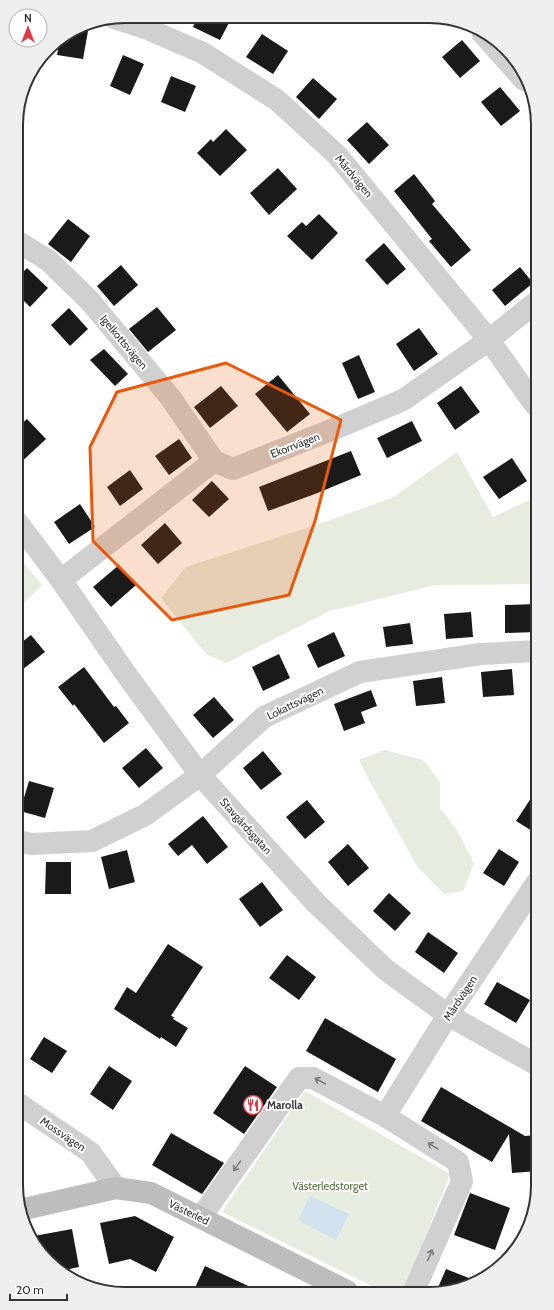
<svg xmlns="http://www.w3.org/2000/svg" width="554" height="1310" viewBox="0 0 554 1310" font-family="Cabin,sans-serif">
<rect width="100%" height="100%" fill="#fff"/>
<g fill="#e6ecdf">
<polygon points="457,452 493,517 536,497 536,584 435,585 330,611 226,663 206,654 161,598 186,567 319,524 392,498"/>
<polygon points="18,556 42,585 21,606 18,603"/>
<polygon points="385,750 423,760 440,782 440,808 456,829 474,863 463,891 444,894 417,866 368,778 359,760"/>
<polygon points="305,1091 450,1174 404,1291 382,1291 222,1212"/>
</g>
<polygon fill="#cfe2ee" points="310,1196 349,1214 336,1240 298,1220"/>
<g fill="#1a1a1a">
<polygon points="198,16 232,17 220,40 193,27"/>
<polygon points="76,29 88,31 83,59 57,55 60,39"/>
<polygon points="262,34 288,51 273,74 246,57"/>
<polygon points="462,40 480,61 460,78 442,57"/>
<polygon points="123,55 144,64 130,95 110,86"/>
<polygon points="171,76 196,86 185,112 161,102"/>
<polygon points="313,78 337,99 319,119 296,97"/>
<polygon points="500,87 520,111 501,126 481,102"/>
<polygon points="367,122 389,145 369,164 347,140"/>
<polygon points="226,129 247,150 220,176 197,153 211,139 213,142"/>
<polygon points="278,168 297,189 269,215 250,193"/>
<polygon points="414,174 435,201 432,204 471,250 451,267 429,241 432,239 394,191"/>
<polygon points="319,214 338,233 312,260 287,236 302,222 306,226"/>
<polygon points="68,219 90,236 71,262 48,244"/>
<polygon points="384,243 406,269 387,285 365,260"/>
<polygon points="121,265 138,285 114,306 97,286"/>
<polygon points="520,267 533,283 505,306 492,290"/>
<polygon points="27,268 48,288 30,307 17,294 17,278"/>
<polygon points="157,307 176,330 148,352 129,329"/>
<polygon points="69,308 88,329 70,346 51,325"/>
<polygon points="419,328 438,354 414,371 396,344"/>
<polygon points="104,349 128,374 115,386 90,360"/>
<polygon points="359,355 375,392 358,399 342,363"/>
<polygon points="278,375 310,414 287,432 255,394"/>
<polygon points="221,386 238,406 210,428 194,407"/>
<polygon points="461,386 480,412 455,430 437,403"/>
<polygon points="27,419 46,439 17,466 17,428"/>
<polygon points="412,421 422,441 387,458 377,438"/>
<polygon points="179,439 192,458 169,475 155,456"/>
<polygon points="351,451 361,475 315,494 268,511 259,487"/>
<polygon points="512,458 527,481 499,499 483,477"/>
<polygon points="130,470 143,489 120,506 107,487"/>
<polygon points="212,481 229,499 209,517 192,500"/>
<polygon points="80,504 95,527 69,544 54,522"/>
<polygon points="165,523 182,543 158,564 141,545"/>
<polygon points="119,565 136,585 111,607 93,587"/>
<polygon points="536,604 536,632 505,633 505,605"/>
<polygon points="471,612 473,637 446,639 444,614"/>
<polygon points="410,623 413,644 386,647 383,627"/>
<polygon points="334,632 345,656 318,668 307,645"/>
<polygon points="31,635 45,652 18,673 18,645"/>
<polygon points="279,654 290,678 263,691 252,667"/>
<polygon points="84,667 114,707 116,706 129,723 104,743 74,704 73,706 58,687"/>
<polygon points="512,669 514,695 483,697 481,672"/>
<polygon points="442,677 445,703 416,706 413,681"/>
<polygon points="371,690 377,706 361,712 365,723 344,731 334,704"/>
<polygon points="214,697 234,720 213,738 193,715"/>
<polygon points="146,748 163,768 139,788 122,768"/>
<polygon points="263,751 282,774 261,790 243,768"/>
<polygon points="29,781 54,788 45,818 20,811"/>
<polygon points="537,789 537,834 516,821"/>
<polygon points="307,800 325,822 305,839 286,817"/>
<polygon points="203,816 228,847 207,864 192,845 178,856 168,844"/>
<polygon points="348,844 369,868 348,886 328,862"/>
<polygon points="499,849 519,862 504,886 483,873"/>
<polygon points="127,850 135,882 109,889 101,857"/>
<polygon points="46,862 71,862 71,894 45,894"/>
<polygon points="262,882 283,910 260,927 239,899"/>
<polygon points="389,893 411,913 395,931 373,911"/>
<polygon points="428,932 458,953 444,973 415,952"/>
<polygon points="168,944 203,967 171,1016 174,1017 173,1019 188,1028 176,1047 161,1037 160,1039 114,1009 127,987 136,993"/>
<polygon points="287,955 316,977 299,1000 269,978"/>
<polygon points="497,982 530,1000 516,1023 484,1004"/>
<polygon points="325,1018 396,1059 378,1092 306,1051"/>
<polygon points="44,1037 67,1051 52,1073 30,1059"/>
<polygon points="109,1066 132,1081 113,1110 90,1094"/>
<polygon points="245,1066 277,1087 244,1134 213,1113"/>
<polygon points="441,1087 525,1136 538,1135 538,1171 512,1173 509,1134 492,1162 421,1121"/>
<polygon points="171,1133 224,1163 202,1194 152,1165"/>
<polygon points="470,1193 510,1208 495,1250 454,1235"/>
<polygon points="135,1216 174,1237 156,1272 130,1259 109,1264 100,1223"/>
<polygon points="72,1229 79,1267 60,1271 53,1267 34,1236"/>
<polygon points="205,1266 259,1291 193,1292"/>
<polygon points="446,1269 474,1280 457,1290 437,1290"/>
</g>
<g fill="none" stroke-linecap="round" stroke-linejoin="round">
<g stroke="#d0d0d0" stroke-width="22">
<polyline points="114,18 145,28 203,53 277,100 337,155 489,340 535,405"/>
<polyline points="483,34 524,80"/>
<polyline points="17,241 49,261 89,300 170,397 214,461"/>
<polyline points="18,523 61,580 126,674 200,775 316,903 386,970 448,1015 537,1065"/>
<polyline points="61,580 214,461 233,469 339,427 403,400 489,340 535,303"/>
<polyline points="18,841 32,844 92,841 145,815 200,775 264,717 360,672 481,654 536,651"/>
<polyline points="19,1104 90,1152 116,1188"/>
<polyline points="385,1116 448,1015 537,882"/>
<polyline points="201,1217 299,1078 313,1078 385,1116 458,1162 462,1181 414,1291"/>
</g>
<polyline stroke="#bdbdbd" stroke-width="22" points="20,1210 116,1188 151,1193 347,1291"/>
</g>
<defs><path id="oneway-shaft" d="M-6 0H5M1.5-3L5.5 0L1.5 3" fill="none" stroke-width="1.6" stroke-linecap="round" stroke-linejoin="round"/></defs>
<g stroke="#7a7a7a">
<use href="#oneway-shaft" transform="translate(320 1081) rotate(-152)"/>
<use href="#oneway-shaft" transform="translate(433 1146) rotate(-148)"/>
<use href="#oneway-shaft" transform="translate(237 1166) rotate(125)"/>
<use href="#oneway-shaft" transform="translate(430 1255) rotate(-67)"/>
</g>
<path fill="#e8590c" fill-opacity="0.2" stroke="#e8590c" stroke-width="3" stroke-linejoin="round" d="M 226,363 L 341,420 L 315,521 L 289,595 L 172,620 L 93,541 L 90,447 L 117,392 Z"/>
<defs>
<g id="restaurant-ring" transform="scale(1)"><circle r="9.5" fill="#fff" stroke="#e63946" stroke-width="1.5"/><path d="M-5-6h1v4h1v-4h1v4h1v-4h1v5L-1.5 .5V6h-2V.5L-5-1ZM5-6V6H3V1.5H1.5Q1.5-4 5-6Z" fill="#e63946"/></g>
</defs>
<g fill-rule="evenodd">
<use href="#restaurant-ring" x="253" y="1105"/>
</g>
<g text-anchor="middle" dominant-baseline="central" stroke-width="4" stroke-linejoin="round" paint-order="stroke">
<g font-size="11" fill="#333" stroke="#fff">
<text transform="translate(354 176) rotate(50)">Mårdvägen</text>
<text transform="translate(124 342) rotate(50)">Igelkottsvägen</text>
<text transform="translate(295 445) rotate(-21)">Ekorrvägen</text>
<text transform="translate(295 703) rotate(-26)">Lokattsvägen</text>
<text transform="translate(246 826) rotate(48)">Stavgårdsgatan</text>
<text transform="translate(460 998) rotate(-57)">Mårdvägen</text>
<text transform="translate(63 1134) rotate(34)">Mossvägen</text>
<text transform="translate(189 1212) rotate(26)">Västerled</text>
</g>
<g font-size="11" font-weight="bold" fill="#333" stroke="#fff" text-anchor="start">
<text x="267" y="1105">Marolla</text>
</g>
<g font-size="11" fill="#56703f" stroke="#fff">
<text x="330" y="1186">Västerledstorget</text>
</g>
</g>
<path d="M0 0H554V1310H0ZM125 23H429A102 102 0 0 1 531 125V1185A102 102 0 0 1 429 1287H125A102 102 0 0 1 23 1185V125A102 102 0 0 1 125 23Z" fill="#efefef" fill-rule="evenodd"/>
<path fill="none" stroke="#333" stroke-width="2" d="M125 23H429A102 102 0 0 1 531 125V1185A102 102 0 0 1 429 1287H125A102 102 0 0 1 23 1185V125A102 102 0 0 1 125 23Z"/>
<g transform="translate(28 28)"><circle r="19" fill="#ffffff" stroke="#adadad"/>
<path d="M0-3L7 15L0 10L-7 15Z" fill="#e63946"/>
<text y="-6" font-size="11" font-weight="bold" text-anchor="middle" fill="#333333">N</text>
</g>
<path d="M10 1294v6h57v-6" fill="none" stroke="#333333" stroke-width="2"/>
<text x="16" y="1294" font-size="12" fill="#333333" stroke="#ffffff" stroke-width="3" paint-order="stroke">20 m</text>
</svg>
